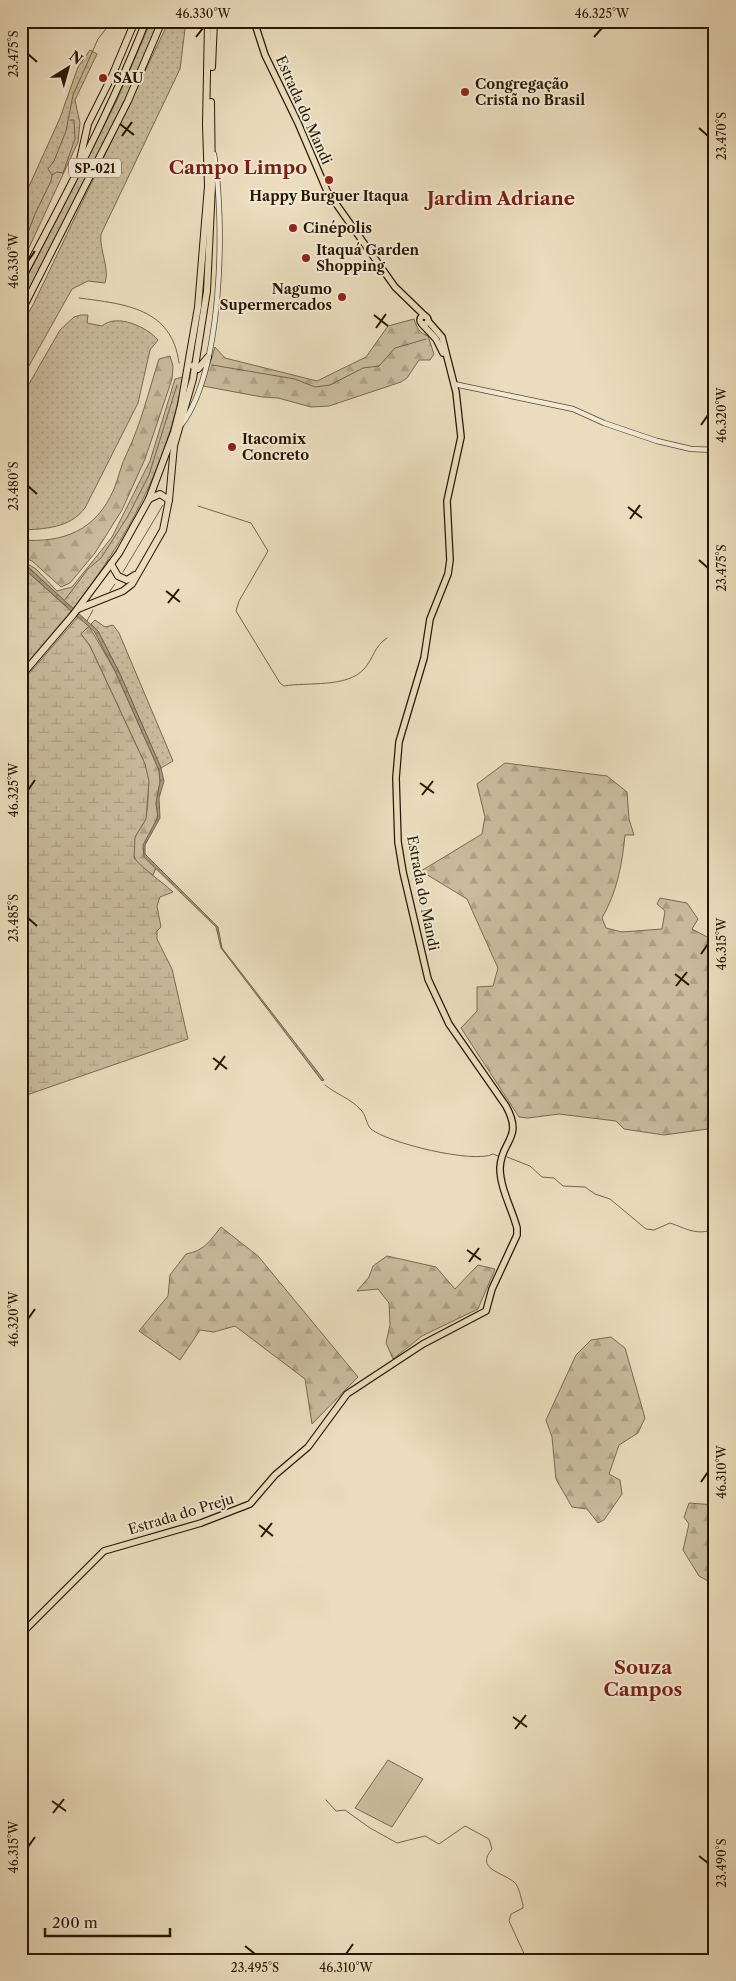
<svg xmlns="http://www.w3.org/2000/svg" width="736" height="1981" viewBox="0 0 736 1981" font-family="'Libre Caslon Text',serif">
<defs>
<pattern id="grass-dots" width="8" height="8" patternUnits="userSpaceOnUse" patternTransform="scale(1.25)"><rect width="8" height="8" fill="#c9bb9c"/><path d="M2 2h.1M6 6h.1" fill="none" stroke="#ada085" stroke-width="1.8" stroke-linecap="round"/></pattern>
<pattern id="forest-firs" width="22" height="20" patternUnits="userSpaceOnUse" patternTransform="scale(1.25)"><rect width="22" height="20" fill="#c9bb9c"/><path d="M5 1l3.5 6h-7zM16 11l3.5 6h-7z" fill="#ada085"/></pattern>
<pattern id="wetland-marsh" width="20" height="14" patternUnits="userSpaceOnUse" patternTransform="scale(1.25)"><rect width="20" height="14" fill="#c9bb9c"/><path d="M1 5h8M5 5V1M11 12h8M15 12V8" fill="none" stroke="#ada085"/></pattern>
<pattern id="water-waves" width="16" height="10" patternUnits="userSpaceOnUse" patternTransform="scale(1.25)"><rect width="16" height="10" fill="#a8997d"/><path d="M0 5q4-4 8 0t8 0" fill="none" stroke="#897c64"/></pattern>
</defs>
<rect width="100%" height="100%" fill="#eadcbc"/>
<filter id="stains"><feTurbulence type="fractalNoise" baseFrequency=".004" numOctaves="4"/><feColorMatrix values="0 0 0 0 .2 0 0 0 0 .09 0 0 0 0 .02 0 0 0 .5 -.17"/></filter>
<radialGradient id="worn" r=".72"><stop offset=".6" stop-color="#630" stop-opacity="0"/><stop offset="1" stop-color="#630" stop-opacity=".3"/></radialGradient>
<g fill="url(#grass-dots)" stroke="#786a4f">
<polygon points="151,21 159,21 130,91 21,308 21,289 116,102"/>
<path d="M 169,21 L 186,21 L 180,69 L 101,234 C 99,250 110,268 105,283 L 88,281 L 72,289 L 21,380 L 21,325 L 33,305 Z"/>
<polygon points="90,50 97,54 75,100 80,123 78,142 21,265 21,204 60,118 78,67"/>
<path d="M 81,315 L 88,315 L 87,323 L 102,326 C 117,313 147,327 158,340 L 150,350 L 138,403 L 85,508 C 70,528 45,529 21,530 L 21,398 L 60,330 L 74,317 Z"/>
<path d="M 183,377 C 167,467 128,537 73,609 L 21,560 L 36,569 L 57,591 L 72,587 L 112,537 L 150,461 L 175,379 Z"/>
<polygon points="95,620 105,627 113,625 119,633 173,761 161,768 120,674 98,631 91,624"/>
</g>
<g fill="url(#forest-firs)" stroke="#786a4f">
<path d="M 414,319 C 417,328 419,333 428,336 L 434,354 L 430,360 L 419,360 L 407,378 L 401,382 L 329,406 L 311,407 L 278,398 L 262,397 L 203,386 L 215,347 L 225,358 L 317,381 L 366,357 L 388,326 Z"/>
<path d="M 170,356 L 173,366 L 172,379 L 145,459 L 122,510 L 95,553 L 70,583 L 61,587 L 32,561 L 21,556 L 21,540 C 63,543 96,531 114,489 C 119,477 121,464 127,453 C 141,424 149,390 159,359 Z"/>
<path d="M 89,626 L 115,671 L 159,770 L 160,782 L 156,804 L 158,817 L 143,849 L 145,857 L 156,868 L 153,875 C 139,867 127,854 135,837 C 138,831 144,825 146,817 C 149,799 149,781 145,764 L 90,646 L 81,634 Z"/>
<path d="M 505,763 L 607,776 L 627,792 L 629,819 L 634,835 L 625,835 C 622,865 617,892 602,918 L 606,928 L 622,932 L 662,929 L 665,911 L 657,904 L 660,898 L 687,903 L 698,919 L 692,929 L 709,938 L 715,929 L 715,1128 L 664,1135 L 624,1129 L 616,1121 L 559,1114 L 528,1118 L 519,1117 L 461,1028 L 477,1011 L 477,987 L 493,986 L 498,968 L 467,899 L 421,871 L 482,834 L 485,817 L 477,784 Z"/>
<path d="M 221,1227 L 258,1256 L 358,1377 L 312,1424 L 305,1379 L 235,1326 L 214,1332 L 200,1330 L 180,1360 L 139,1331 L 168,1296 L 170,1275 L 186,1254 C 204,1251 210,1241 221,1227 Z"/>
<polygon points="387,1256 436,1267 455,1289 478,1265 495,1269 478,1309 422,1336 393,1359 386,1343 390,1325 389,1303 378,1289 357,1291 369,1277 373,1266"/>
<polygon points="611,1337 625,1348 645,1418 638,1433 619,1445 609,1474 620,1480 622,1494 604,1520 598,1523 587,1509 572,1507 556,1479 552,1437 546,1420 576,1355 591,1340"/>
<polygon points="689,1503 715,1505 715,1585 699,1576 683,1550 689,1524 684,1517"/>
</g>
<g fill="url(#wetland-marsh)" stroke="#786a4f">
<polygon points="21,566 71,611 21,670"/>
<path d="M 78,617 L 89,626 L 81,634 L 90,646 L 145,764 L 149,781 L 146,819 L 135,837 L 134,858 C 145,871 160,880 173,892 L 160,897 L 157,906 L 161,927 L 157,931 L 157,939 L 172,969 L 188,1039 L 21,1097 L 21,683 Z"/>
</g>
<polygon fill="#c9bb9c" stroke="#786a4f" points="388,1760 423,1779 392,1827 355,1808"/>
<polygon fill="url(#water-waves)" stroke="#74654c" points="21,561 98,631 120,674 161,768 164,781 159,798 160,818 145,845 145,854 218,927 222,948 324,1080 322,1081 221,948 216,927 144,857 143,845 158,817 156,803 160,782 159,770 115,671 94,631 21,566"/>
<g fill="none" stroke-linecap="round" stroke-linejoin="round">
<g stroke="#74654c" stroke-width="1">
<polyline points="52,175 57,172 63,173 75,139 74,120 70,120"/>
<polyline points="21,251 35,214 51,181 52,175 48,169 54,161 66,131 73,95 98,39 112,21"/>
<path d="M 79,298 C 125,304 172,308 179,363"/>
<polyline points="212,365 295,379 315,387 330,385 363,368 379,366 395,348 426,339"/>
<path d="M 198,506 L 251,523 L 268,551 L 239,601 L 236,611 L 280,683 L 284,686 C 307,682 347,688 364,669 C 374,658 374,646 387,638"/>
<polyline points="123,572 163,505"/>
<polyline points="110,591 115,584"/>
<polyline points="64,601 88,569 101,558 128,516 149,475 177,385"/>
<polyline points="87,621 93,610"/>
<path d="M 325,1085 C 336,1094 351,1099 360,1109 C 366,1114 366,1124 371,1129 C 388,1143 474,1164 493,1154 L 498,1156"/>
<path d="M 507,1157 L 530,1166 L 542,1177 L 554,1178 L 563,1186 L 585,1187 L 595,1194 L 610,1199 L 646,1229 L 654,1230 L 670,1223 C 688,1229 696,1236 715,1229"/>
<path d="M 326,1800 L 336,1811 L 345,1810 L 370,1828 L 397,1843 L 425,1836 L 439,1844 L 465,1826 L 489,1839 L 492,1849 C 475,1869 502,1872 514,1882 C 519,1886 521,1898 523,1905 L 523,1908 L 511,1914 L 509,1921 L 527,1960"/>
</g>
<g stroke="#584930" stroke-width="6">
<g id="minor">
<polyline points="454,384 573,409 604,423 657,441 691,449 715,450"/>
<path d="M 182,424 C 223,368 225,222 214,154"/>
</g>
</g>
<g stroke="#271802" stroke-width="8">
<g id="major">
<polyline points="254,21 265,55 298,123 327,191 395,287 425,316"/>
<circle cx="424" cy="320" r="4"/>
<polyline points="422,324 436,339 443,353"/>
<path d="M 21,1634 L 104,1551 L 201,1523 L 250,1504 L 275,1475 L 308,1447 L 347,1394 L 423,1344 L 486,1311 L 492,1289 L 517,1235 L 517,1228 C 512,1209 500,1188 500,1168 C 501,1140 524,1139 506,1106 L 449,1024 L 428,979 L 403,872 L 398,842 L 396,778 L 399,742 L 424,658 L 430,619 L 448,574 L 450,560 L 447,501 L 461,437 L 456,392 L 442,337 L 428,321"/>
</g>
</g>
<g stroke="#271802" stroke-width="8">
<g id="highway">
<polyline points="212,67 214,21"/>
<polyline points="79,164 88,124 112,76 135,21"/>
<path d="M 21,280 C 66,195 111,110 146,21"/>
<polyline points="21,312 128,101 162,21"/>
<polyline points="193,366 198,369 208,357"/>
<polyline points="149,499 160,494 169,500"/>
<polyline points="111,564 118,576 127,580 135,575"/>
<polyline points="78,609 123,591 132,584 163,530 169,500 174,446 193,379 207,291 212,186 211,102"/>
<polyline points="21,676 73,615 119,553 149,499 174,432 181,405 198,307 208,186 206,125 208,21"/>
</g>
</g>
<use href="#minor" stroke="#f1e8d3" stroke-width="4.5"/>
<use href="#major" stroke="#eadcbc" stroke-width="5.5"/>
<use href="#highway" stroke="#eadcbc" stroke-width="6"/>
</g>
<path fill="none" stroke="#271802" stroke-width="2" d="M 196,37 L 203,28M 594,37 L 602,28M 28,54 L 37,62M 120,124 L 134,135M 699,128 L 708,136M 122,136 L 132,122M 28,261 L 35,251M 374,315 L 388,326M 376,328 L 386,314M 701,425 L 708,415M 28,486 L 37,494M 628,507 L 642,518M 630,519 L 640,505M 699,560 L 708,568M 166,591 L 180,602M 168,603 L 179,589M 420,783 L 434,793M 28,790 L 35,780M 422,795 L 433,781M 28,918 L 37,926M 701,954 L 708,944M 675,974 L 689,985M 676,986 L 687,972M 213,1058 L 227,1069M 215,1070 L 225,1056M 467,1250 L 481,1260M 469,1262 L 479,1248M 28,1319 L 35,1309M 701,1482 L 708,1472M 259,1525 L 273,1536M 261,1537 L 272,1523M 513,1717 L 527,1727M 515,1729 L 526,1715M 52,1801 L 66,1811M 53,1813 L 64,1799M 28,1847 L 35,1837M 699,1856 L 708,1863M 245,1946 L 255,1954M 346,1954 L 353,1944"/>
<g fill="#8f2418" stroke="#f1e8d3" stroke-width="2">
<circle cx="103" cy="78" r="5"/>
<circle cx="465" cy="92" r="5"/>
<circle cx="329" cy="180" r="5"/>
<circle cx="293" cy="228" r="5"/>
<circle cx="306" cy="258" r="5"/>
<circle cx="342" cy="297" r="5"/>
<circle cx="232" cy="447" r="5"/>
</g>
<g text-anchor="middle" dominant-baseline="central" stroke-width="4" stroke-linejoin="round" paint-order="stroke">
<rect fill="#f1e8d3" stroke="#645641" stroke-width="1" x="69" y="158.5" width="52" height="19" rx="4"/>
<g font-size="12" font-weight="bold" fill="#271802">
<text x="95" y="168">SP-021</text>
</g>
<g font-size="14" font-weight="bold" fill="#271802" stroke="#f1e8d3" text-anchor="start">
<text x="113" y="78">SAU</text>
<text x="475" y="84">Congregação<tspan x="475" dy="16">Cristã no Brasil</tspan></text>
<text x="329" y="196" text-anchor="middle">Happy Burguer Itaqua</text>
<text x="303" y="228">Cinépolis</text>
<text x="316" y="250">Itaquá Garden<tspan x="316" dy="16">Shopping</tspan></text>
<text x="332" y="289" text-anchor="end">Nagumo<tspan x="332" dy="16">Supermercados</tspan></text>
<text x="242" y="439">Itacomix<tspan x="242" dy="16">Concreto</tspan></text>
</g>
<g font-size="14" fill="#271802" stroke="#f1e8d3">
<text transform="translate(304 110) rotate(66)">Estrada do Mandi</text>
<text transform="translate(423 893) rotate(79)">Estrada do Mandi</text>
<text transform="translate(181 1514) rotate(-17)">Estrada do Preju</text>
</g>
<g font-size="19" font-weight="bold" fill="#7a1f14" stroke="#f1e8d3">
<text x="238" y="167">Campo Limpo</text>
<text x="501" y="198">Jardim Adriane</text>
<text x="643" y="1667">Souza<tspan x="643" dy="22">Campos</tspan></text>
</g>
</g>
<rect width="736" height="1981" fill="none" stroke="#eadcbc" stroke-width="55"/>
<g transform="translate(68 68) rotate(37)" stroke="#f1e8d3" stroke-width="4" paint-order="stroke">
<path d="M0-4L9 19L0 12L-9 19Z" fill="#271802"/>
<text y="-8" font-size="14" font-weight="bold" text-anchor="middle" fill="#271802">N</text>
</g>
<path d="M45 1928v8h125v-8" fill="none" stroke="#271802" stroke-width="2.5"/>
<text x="52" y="1928" font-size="15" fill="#271802" stroke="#f1e8d3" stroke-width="4" paint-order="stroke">200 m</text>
<rect x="28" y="28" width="680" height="1926" fill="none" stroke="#271802" stroke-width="2"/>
<g font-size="12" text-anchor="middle" fill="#271802">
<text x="203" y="18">46.330°W</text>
<text x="602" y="18">46.325°W</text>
<text transform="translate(14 54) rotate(-90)" y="4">23.475°S</text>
<text transform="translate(722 136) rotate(-90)" y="4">23.470°S</text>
<text transform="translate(14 261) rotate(-90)" y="4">46.330°W</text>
<text transform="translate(722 415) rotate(-90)" y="4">46.320°W</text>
<text transform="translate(14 486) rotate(-90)" y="4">23.480°S</text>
<text transform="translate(722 568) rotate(-90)" y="4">23.475°S</text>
<text transform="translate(14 790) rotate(-90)" y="4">46.325°W</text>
<text transform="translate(14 918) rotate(-90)" y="4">23.485°S</text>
<text transform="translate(722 944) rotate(-90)" y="4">46.315°W</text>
<text transform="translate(14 1319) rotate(-90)" y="4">46.320°W</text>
<text transform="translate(722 1472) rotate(-90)" y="4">46.310°W</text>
<text transform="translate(14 1847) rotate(-90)" y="4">46.315°W</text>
<text transform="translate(722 1863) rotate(-90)" y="4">23.490°S</text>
<text x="255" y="1972">23.495°S</text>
<text x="346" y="1972">46.310°W</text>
</g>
<rect width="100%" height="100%" filter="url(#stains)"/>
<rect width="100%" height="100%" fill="url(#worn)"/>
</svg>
